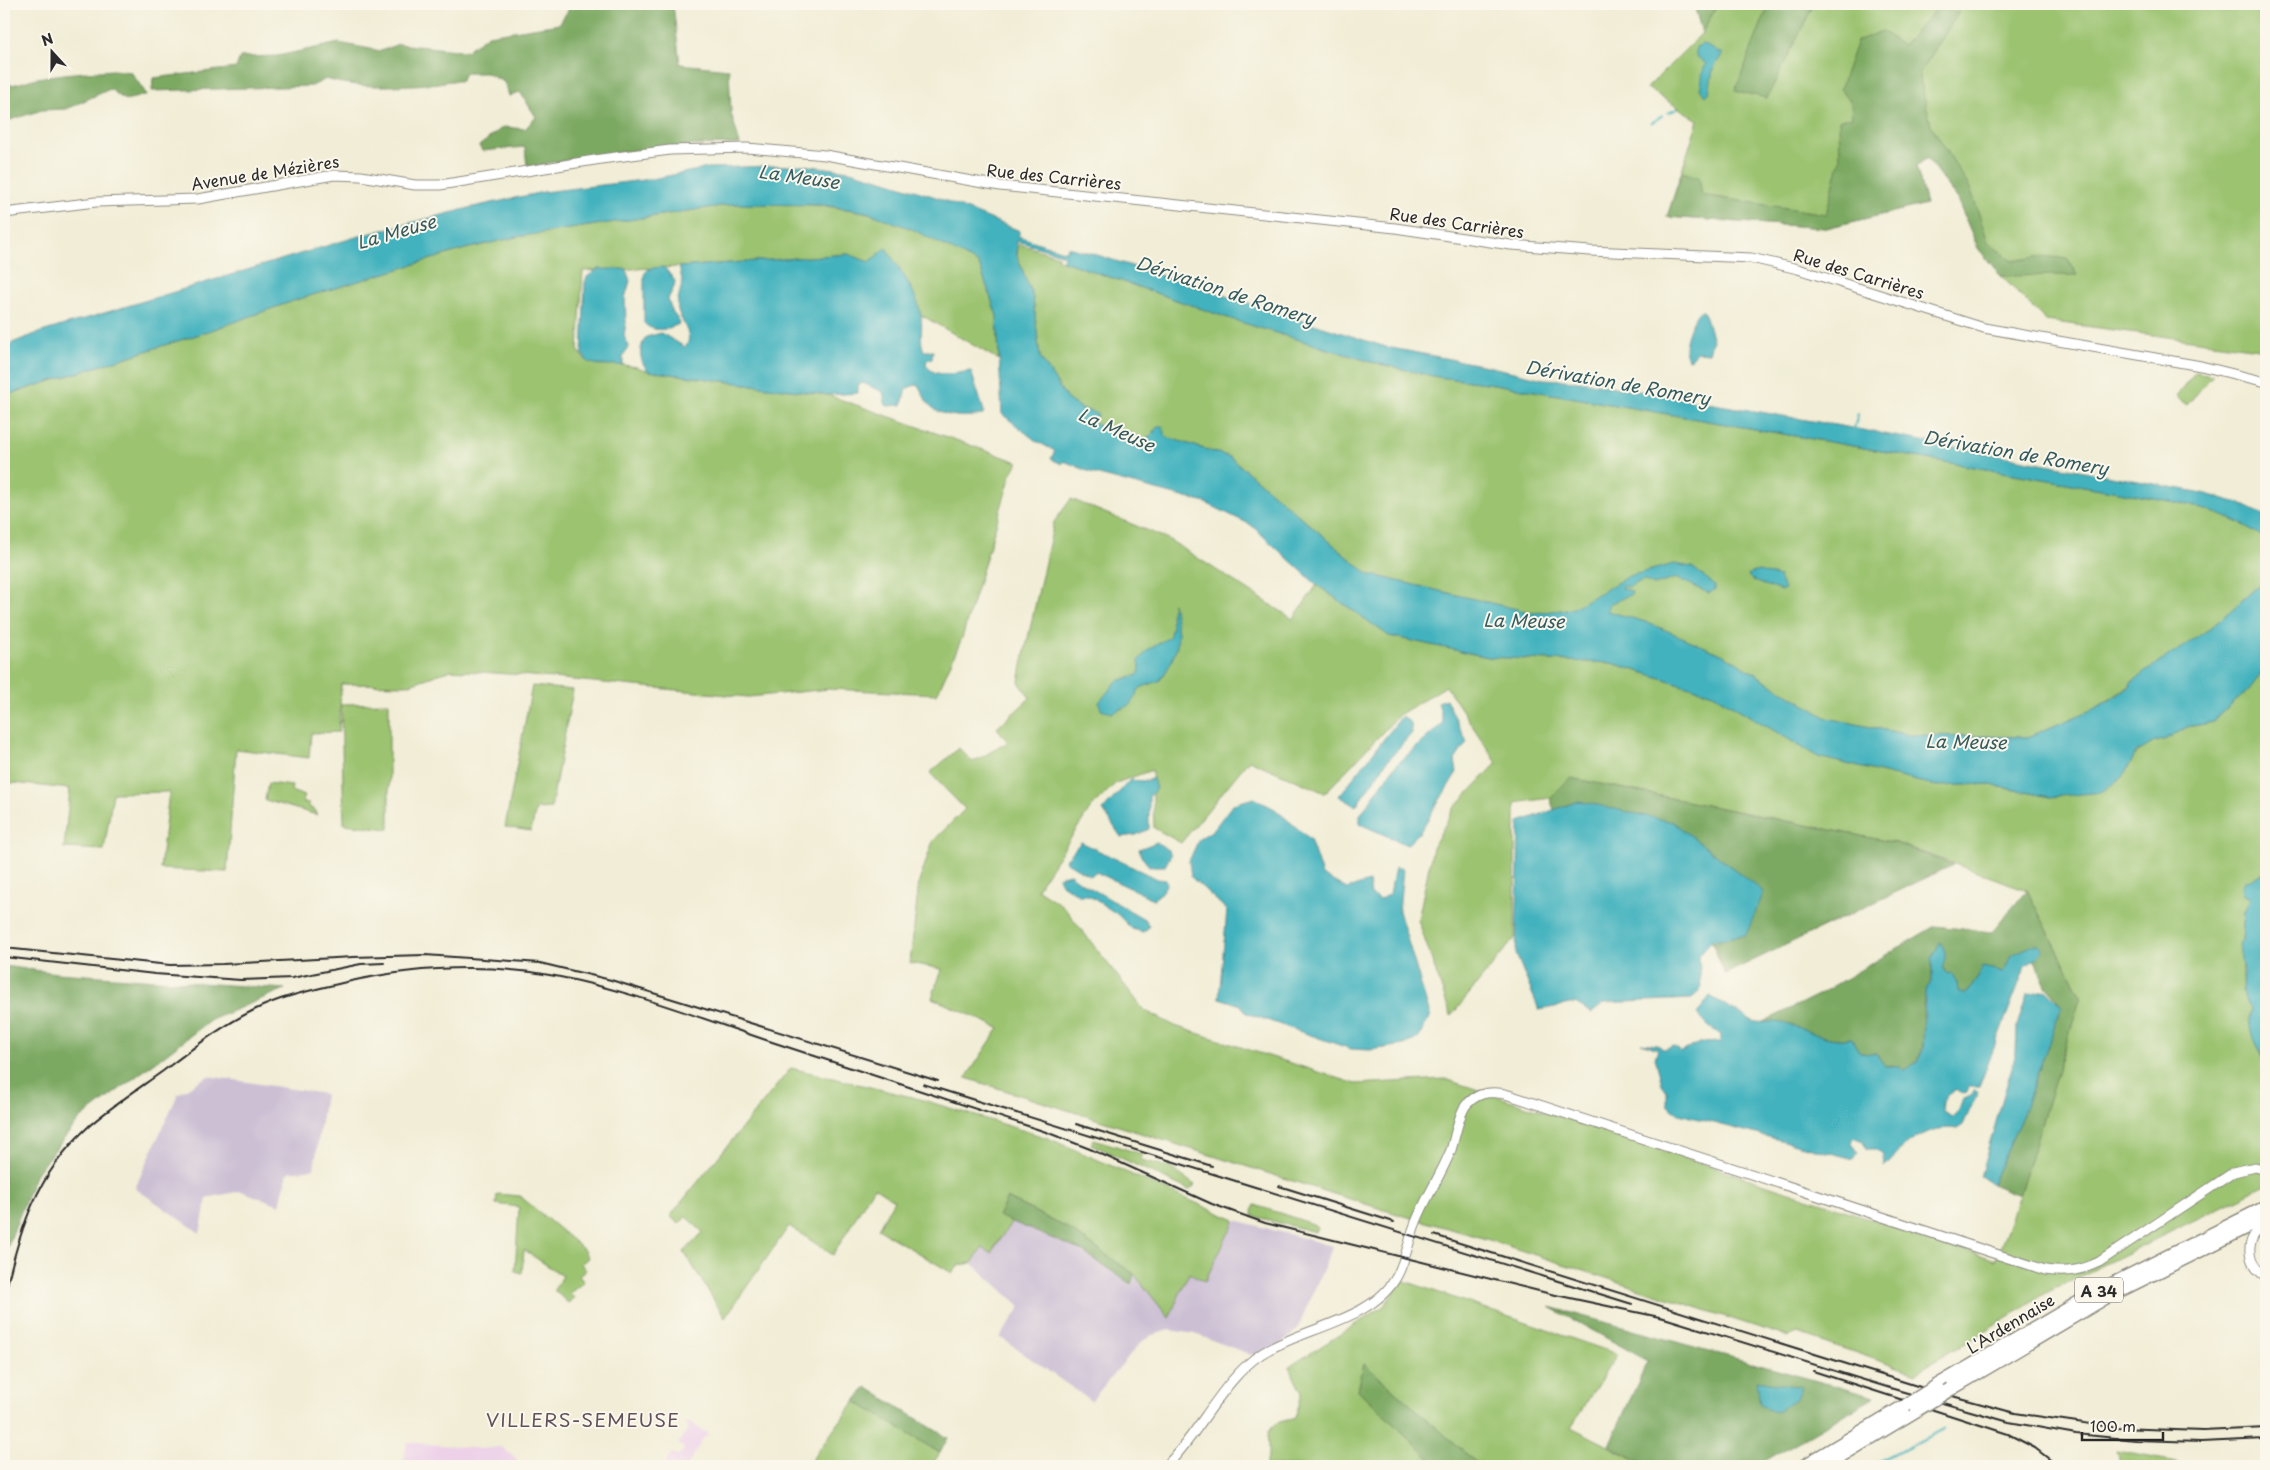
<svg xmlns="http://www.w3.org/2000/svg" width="2270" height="1470" viewBox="0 0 2270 1470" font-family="'Playpen Sans',sans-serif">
<rect width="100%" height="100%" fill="#fbf7ec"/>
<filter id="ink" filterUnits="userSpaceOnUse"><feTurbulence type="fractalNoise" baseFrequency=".02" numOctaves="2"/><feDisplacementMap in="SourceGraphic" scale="10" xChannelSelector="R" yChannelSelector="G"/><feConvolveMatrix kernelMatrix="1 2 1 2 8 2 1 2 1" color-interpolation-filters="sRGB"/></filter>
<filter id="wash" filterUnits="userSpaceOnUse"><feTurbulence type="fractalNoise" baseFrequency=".0096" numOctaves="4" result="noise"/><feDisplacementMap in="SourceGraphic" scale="20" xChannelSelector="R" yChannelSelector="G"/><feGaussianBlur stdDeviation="1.12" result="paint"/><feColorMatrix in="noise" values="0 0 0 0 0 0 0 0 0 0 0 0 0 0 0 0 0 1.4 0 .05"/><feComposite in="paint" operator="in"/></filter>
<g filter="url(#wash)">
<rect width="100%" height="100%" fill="#f1edd6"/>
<g fill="#edd1e9">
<polygon points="688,1421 708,1434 706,1437 704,1437 687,1466 664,1466 672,1453 679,1456 684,1450 683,1447 678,1444 689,1427 686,1424"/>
<polygon points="407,1442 482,1449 501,1447 517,1459 515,1466 403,1466"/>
</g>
<g fill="#ccbfd4">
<polygon points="208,1076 325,1094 314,1169 288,1172 280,1205 241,1191 207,1198 200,1233 135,1188 178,1094"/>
<polygon points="1235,1220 1333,1246 1297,1330 1263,1359 1195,1334 1169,1330 1152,1335 1140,1343 1091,1401 1000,1337 1021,1307 972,1263 982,1248 991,1253 1012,1221 1080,1250 1131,1284 1134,1274 1169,1318 1189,1273 1205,1281"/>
</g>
<g fill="#9bc36f" stroke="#63774d" fill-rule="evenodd">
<polygon points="1694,4 2266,4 2266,350 2046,321 2001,276 1978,248 1957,199 1927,158 1916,166 1926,204 1826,228 1667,217 1698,120 1647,88 1702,33"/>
<path d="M 776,203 C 806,204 834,206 863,212 C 904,221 943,243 979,264 L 997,316 L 999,360 L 921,315 L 908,282 L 869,262 L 848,254 L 679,267 L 583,271 L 578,350 L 584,359 L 637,367 L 648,371 L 828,395 L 1018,462 L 1011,475 L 962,638 L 937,694 L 829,689 L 748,697 L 522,675 L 451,670 L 407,685 L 341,684 L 339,732 L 311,733 L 309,758 L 236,749 L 227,872 L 160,869 L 169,792 L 113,793 L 104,850 L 64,848 L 70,789 L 4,782 L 4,396 L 206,332 L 296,300 L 465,249 L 516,237 L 734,204 Z"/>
<path d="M 1019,244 L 1058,256 L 1058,259 L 1063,261 L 1237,321 L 1371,362 L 1438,377 L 1494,384 L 2176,502 C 2210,510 2238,519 2266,539 L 2266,579 L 2211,628 L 2130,683 L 2131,685 L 2096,708 L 2028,737 L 1909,735 L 1827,718 L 1726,656 L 1649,623 L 1591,607 L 1533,613 L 1368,574 L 1230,457 L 1166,437 L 1158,426 C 1156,429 1153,434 1150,436 C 1135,445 1105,432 1093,422 L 1098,415 L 1080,408 L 1067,399 L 1040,357 L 1033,298 L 1017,255 Z"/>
<polygon points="2195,372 2213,375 2187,405 2176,397"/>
<path d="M 1071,499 L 1168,539 L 1293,619 L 1317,585 L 1389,636 L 1488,657 L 1612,663 L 1713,694 L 1818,757 L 1937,786 L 1986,784 L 2050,797 L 2124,775 C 2136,752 2139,746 2166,739 L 2169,736 L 2170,738 L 2187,727 L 2214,722 L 2219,715 L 2247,692 L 2266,668 L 2266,871 L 2251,880 L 2243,894 L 2250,898 L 2244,912 L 2242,940 L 2240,942 C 2244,960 2237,996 2251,1008 C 2247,1027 2253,1039 2261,1055 C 2265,1062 2265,1073 2266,1081 C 2269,1115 2266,1151 2266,1185 L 2048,1292 L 1915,1373 L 1798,1333 L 1788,1337 L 1486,1239 L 1394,1213 L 966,1078 L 999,1028 L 932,998 L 942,969 L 910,963 L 919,882 L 933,841 L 965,809 L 930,773 L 959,748 L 973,762 L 1008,742 L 997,728 L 1030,698 L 1019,682 L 1023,660 L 1054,522 ZM 1446,686 L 1497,763 L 1454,808 L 1433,847 L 1418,920 L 1451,1016 L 1515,938 L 1515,803 L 1550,798 L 1570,778 L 1896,843 L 2027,890 L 2081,996 L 2019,1195 L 1996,1260 L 1445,1079 L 1356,1084 L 1175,1026 L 1144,1010 L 1063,906 L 1037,889 L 1090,809 L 1116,783 L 1152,770 L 1154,828 L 1181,843 L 1249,760 L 1325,793 L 1399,715 Z"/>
<polygon points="532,686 573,690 551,808 536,809 531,831 505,827"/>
<polygon points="389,703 389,829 344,824 341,704"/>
<polygon points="268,783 292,786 291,791 304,796 302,802 309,803 309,807 316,811 317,815 265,800"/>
<polygon points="791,1068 920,1099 1048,1138 1235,1220 1205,1281 1189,1273 1169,1318 1134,1274 1067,1228 1007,1198 999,1216 1012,1221 991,1253 982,1248 972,1263 960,1265 952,1273 878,1229 894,1200 874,1187 833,1255 789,1226 725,1318 684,1252 703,1232 686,1217 679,1224 670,1216"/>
<polygon points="1094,1139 1141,1154 1141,1160 1169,1167 1195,1185 1189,1190 1091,1144"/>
<polygon points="497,1194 520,1196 583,1249 588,1258 581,1264 586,1270 579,1276 584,1282 570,1293 574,1298 568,1303 554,1290 563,1276 524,1250 522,1273 515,1271 519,1207 496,1204"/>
<polygon points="1255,1205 1313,1224 1317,1227 1315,1232 1253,1216 1252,1211"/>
<path d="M 1402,1280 L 1617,1354 L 1571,1427 L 1648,1466 L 1480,1466 L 1364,1364 L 1358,1390 L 1438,1466 L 1265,1466 C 1273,1453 1261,1434 1275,1424 C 1280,1421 1290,1420 1295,1418 L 1302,1393 L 1289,1367 L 1384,1306 Z"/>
<polygon points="855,1401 940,1453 931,1466 807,1466"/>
<polygon points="2117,1451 2187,1464 2195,1466 2121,1466"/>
</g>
<g fill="#7ca962" stroke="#546a46">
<path d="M 569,4 L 673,4 L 680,64 L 729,69 L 731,113 L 740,144 C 668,144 598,154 527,167 L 525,147 L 482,151 L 479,146 L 503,127 L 525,129 L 536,117 L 520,92 L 509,96 L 504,82 L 486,73 L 465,73 L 461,81 C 450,80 441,83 430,84 C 396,86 358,89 326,79 L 312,86 L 152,91 L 153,78 L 236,68 L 240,57 L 277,56 L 339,43 L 381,51 L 398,44 L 466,51 L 488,35 L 559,24 L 569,9 Z"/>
<polygon points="1694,4 1718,4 1702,33"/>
<polygon points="1769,4 1814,4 1767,98 1735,91"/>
<polygon points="1937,8 1959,12 1919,75 1931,125 1971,190 1988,242 2012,261 2043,256 2068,259 2077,275 2001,276 1978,248 1957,199 1927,158 1916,166 1926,204 1826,228 1667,217 1682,172 1699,177 1702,195 1826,214 1840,159 1839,120 1852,117 1851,102 1840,89 1857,41 1882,31 1903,46"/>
<path d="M 113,70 L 131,72 L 147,95 L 125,100 L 110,89 L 66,109 L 42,110 L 4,122 L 4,85 C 17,86 26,80 38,78 C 63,73 88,72 113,70 Z"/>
<polygon points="1570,778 1896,843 1953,865 1725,974 1711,940 1746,935 1579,801 1554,810 1550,798"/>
<path d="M 2027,890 L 2081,996 L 2019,1195 L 1992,1184 L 2022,1116 L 2062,1006 L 2046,986 L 2035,960 L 2043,950 L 2004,972 L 1983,967 L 1970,990 L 1964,995 L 1958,991 L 1957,983 L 1945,972 L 1936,951 C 1931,961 1932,968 1932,978 C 1931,984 1927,987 1925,992 C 1918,1019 1935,1056 1904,1071 L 1893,1065 L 1885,1066 L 1876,1054 L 1860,1053 L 1851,1038 C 1822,1045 1794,1019 1761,1023 L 1818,995 L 1935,926 L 1992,932 Z"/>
<polygon points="4,966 57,973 285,989 211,1020 80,1119 36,1173 4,1256"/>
<polygon points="1007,1198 1067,1228 1134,1274 1131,1284 1080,1250 998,1216"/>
<polygon points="1550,1307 1875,1397 1756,1466 1648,1466 1609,1445 1648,1361"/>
<polygon points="1364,1364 1480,1466 1438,1466 1358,1390"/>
<polygon points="866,1387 948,1438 940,1453 855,1401"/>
</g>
<g fill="#43b2be" stroke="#376e74">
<path d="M 1702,44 L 1722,53 L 1722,55 L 1713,69 L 1709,93 L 1706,96 L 1700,89 C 1703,80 1701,72 1706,64 L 1696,56 L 1696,47 Z"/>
<path d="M 803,165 L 850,171 L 886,181 L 936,197 L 1020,231 L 1018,236 L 1060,250 L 1066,251 L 1067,247 L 1091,253 L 1386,347 L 1487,366 L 1544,379 L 1580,381 L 1830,424 L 2203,493 L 2239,503 L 2266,516 L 2266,539 C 2238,519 2210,510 2176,502 L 1494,384 L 1438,377 L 1371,362 L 1237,321 L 1063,261 L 1064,255 L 1017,241 L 1017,256 L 1033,298 L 1040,357 L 1067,399 L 1080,408 L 1098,414 L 1093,422 C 1105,432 1135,445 1150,436 C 1153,434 1156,429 1158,426 L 1163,426 L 1166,437 L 1230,457 L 1368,574 L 1533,613 L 1571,609 L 1629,576 L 1674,564 L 1692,567 L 1715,585 L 1715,590 L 1708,593 L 1677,578 L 1654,585 L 1643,580 L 1628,587 L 1622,586 L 1621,588 L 1631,591 L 1632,594 L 1609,604 L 1607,611 L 1649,623 L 1726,656 L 1827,718 L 1909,735 L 2028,737 L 2096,708 L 2113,698 L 2131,686 L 2130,684 L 2145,672 L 2211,628 L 2266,579 L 2266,668 L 2247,692 L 2219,715 L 2214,722 L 2187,727 L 2170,738 L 2169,736 L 2167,739 L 2155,742 L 2136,753 L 2124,775 L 2103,792 L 2050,797 L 1986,784 L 1937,786 L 1818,757 L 1713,694 L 1612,663 L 1488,657 L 1389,636 L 1317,585 L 1251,525 L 1206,503 L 1095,474 L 1064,461 L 1062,464 L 1051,459 L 1055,451 L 1036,441 L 1002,414 L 997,316 L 979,264 L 912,229 L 866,212 L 823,205 L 734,204 L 516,237 L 465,249 L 296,300 L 206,332 L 4,396 L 4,346 L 38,333 L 356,237 L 473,207 L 543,192 L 652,179 L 708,168 Z"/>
<path d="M 886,248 C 898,267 918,293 921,316 C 923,328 919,340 924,351 L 933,351 L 932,358 L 927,360 L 926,365 C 935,379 956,373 971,371 L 984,411 L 983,415 C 969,417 944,418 933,408 C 925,402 923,393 918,385 L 912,386 L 906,389 L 902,405 L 887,406 L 885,403 L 883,392 L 863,383 L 858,385 L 858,393 L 828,395 L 648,371 C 639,359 638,350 646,337 L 661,333 L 685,347 C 695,337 681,322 678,310 C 676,300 681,292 682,282 C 682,278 680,271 679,267 L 848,254 L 869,262 Z"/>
<path d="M 664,267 L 675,281 L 674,287 L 668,299 L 672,312 L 678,319 L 679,324 C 667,330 653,333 644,323 L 644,275 C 648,266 656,268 664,267 Z"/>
<polygon points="598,269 626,269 630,281 625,298 626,322 624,336 629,346 623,356 623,365 598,365 588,362 582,354 585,282 587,277"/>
<path d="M 1700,311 L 1703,311 L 1705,315 L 1713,340 L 1709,353 L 1697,352 L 1691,359 L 1688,360 C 1687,356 1685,351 1685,348 C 1685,340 1694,314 1700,311 Z"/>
<path d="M 1759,571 L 1779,577 L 1784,589 L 1781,591 C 1772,587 1752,582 1748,576 L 1751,573 Z"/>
<polygon points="1173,603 1178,633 1177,646 1171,663 1164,675 1159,681 1140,688 1130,705 1112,713 1101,710 1099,702 1117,681 1138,675 1140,669 1139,660 1148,650 1169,637 1172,628 1171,612"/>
<polygon points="1446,699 1467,742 1455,760 1457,772 1420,832 1407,845 1360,824 1360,815 1394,767 1443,723 1438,702"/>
<polygon points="1402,716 1411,723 1412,733 1385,764 1356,806 1339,796"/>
<polygon points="1153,778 1156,789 1149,797 1149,829 1136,835 1121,837 1103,810 1130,780 1146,781"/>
<polygon points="1254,798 1275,809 1310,839 1322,875 1347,889 1369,882 1371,895 1380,900 1390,894 1395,867 1403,869 1399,911 1430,1015 1419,1038 1404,1045 1370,1050 1351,1049 1246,1013 1241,1005 1219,998 1227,910 1191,877 1189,861 1199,839 1213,830 1233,804"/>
<polygon points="1579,801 1673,822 1764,892 1746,935 1712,940 1699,955 1701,988 1692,999 1604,1003 1592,1013 1575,1003 1539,1010 1516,954 1519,822"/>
<polygon points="1081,842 1157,879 1166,880 1167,884 1159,895 1153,899 1096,872 1090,876 1065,861"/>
<polygon points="1157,842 1169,851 1171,855 1165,866 1149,866 1141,856 1139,849"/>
<path d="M 2266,868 L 2266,1081 C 2265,1072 2266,1061 2261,1053 C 2251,1039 2248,1026 2251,1008 L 2247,1004 L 2242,992 L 2243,971 L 2239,944 L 2242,940 L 2244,912 L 2250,898 L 2242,894 L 2241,888 L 2244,881 L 2251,880 L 2266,871 Z"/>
<polygon points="1070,874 1082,883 1146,920 1149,927 1143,932 1132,929 1117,914 1088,895 1079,895 1071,890 1062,884 1058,877"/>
<path d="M 1940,942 C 1946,951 1947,956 1942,967 L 1945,972 L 1948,974 L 1952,973 L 1957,983 L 1958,991 L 1964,995 L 1970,990 L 1983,967 L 2004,972 L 2011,955 L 2038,943 L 2043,950 L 2035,960 L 2026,965 L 1979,1087 L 1969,1087 L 1967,1093 L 1963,1094 L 1957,1089 C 1946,1095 1941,1099 1943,1112 L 1952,1117 L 1959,1110 L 1963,1099 L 1970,1096 L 1974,1091 L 1978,1092 L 1963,1125 L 1957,1129 C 1935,1125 1917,1136 1900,1150 C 1894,1156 1892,1162 1884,1166 L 1883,1155 L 1877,1149 L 1866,1149 L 1863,1141 L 1854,1137 L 1852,1143 L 1858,1152 L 1854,1159 L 1679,1114 L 1667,1105 L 1667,1091 L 1662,1084 L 1655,1057 L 1658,1049 L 1641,1043 L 1658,1045 L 1663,1049 L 1674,1046 L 1681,1052 L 1700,1043 L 1720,1042 L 1721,1035 L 1708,1026 L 1697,1014 L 1710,996 L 1753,1021 C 1762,1024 1768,1021 1776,1022 C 1802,1025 1825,1044 1851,1038 L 1860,1053 L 1876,1054 L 1885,1066 L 1899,1066 L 1904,1071 L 1917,1062 L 1923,1050 L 1925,991 L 1932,981 L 1932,959 Z"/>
<polygon points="2046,990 2062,1006 2022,1116 1992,1184 1980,1177 2016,1053 2017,1026 2027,994"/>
<polygon points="1757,1380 1801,1387 1796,1399 1777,1412 1760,1405"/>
</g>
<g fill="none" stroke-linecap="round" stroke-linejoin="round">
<g stroke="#43b2be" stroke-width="2">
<polyline points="1668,113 1677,109"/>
<polyline points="1651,123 1662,116"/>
<polyline points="1854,429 1858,414"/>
<polyline points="1872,1466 1943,1429"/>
</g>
</g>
</g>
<g filter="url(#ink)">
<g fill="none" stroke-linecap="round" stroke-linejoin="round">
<g stroke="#8e8c80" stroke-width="11">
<g id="tertiary">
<path d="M 2266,1225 C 2244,1236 2245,1265 2266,1276"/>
<path d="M 1166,1466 C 1199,1434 1223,1379 1261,1354 C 1301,1328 1373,1321 1397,1276 C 1406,1259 1409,1239 1416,1222 C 1426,1197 1441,1175 1451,1150 C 1455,1138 1459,1112 1467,1104 C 1480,1090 1496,1091 1512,1096 L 2045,1270 C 2065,1273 2080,1271 2099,1262 L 2234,1172 L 2255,1167 L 2266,1170"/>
</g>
</g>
<g stroke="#8e8c80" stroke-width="11">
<polyline id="secondary" points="4,213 96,202 198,199 334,175 361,176 415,185 440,185 601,159 670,150 747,148 825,155 1000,186 1395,228 1511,245 1590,251 1751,258 1798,269 1984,328 2201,366 2266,382"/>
</g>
<g stroke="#8e8c80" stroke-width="15">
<g id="motorway">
<polyline points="1938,1385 2100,1290 2266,1207"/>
<polyline points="1951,1389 2105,1298 2266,1218"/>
<polyline points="1804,1466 1906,1405"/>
<polyline points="1824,1466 1917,1410"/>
</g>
</g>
<use href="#tertiary" stroke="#fff" stroke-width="9"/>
<use href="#secondary" stroke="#fff" stroke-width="9"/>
<use href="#motorway" stroke="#fff" stroke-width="12"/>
<g stroke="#2b2b2b" stroke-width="2">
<polyline points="4,948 170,965 223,964 353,957 425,955 540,963 611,980 938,1081"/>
<polyline points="4,957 155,974 241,980 292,978 361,964 384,963"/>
<polyline points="923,1084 1632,1304"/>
<polyline points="1076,1124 1212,1166"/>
<polyline points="1279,1186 1394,1222"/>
<polyline points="1434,1235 1930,1390 2015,1413 2118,1428 2203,1431 2266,1428"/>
<path d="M 4,1298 C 19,1231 36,1174 89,1126 C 112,1106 138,1089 163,1071 C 192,1049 221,1026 254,1010 C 282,996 312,990 342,983 C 403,969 468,964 531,972 C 609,983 692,1015 766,1040 C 859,1071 953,1101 1046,1132 L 1090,1149 L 1212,1204 L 1265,1223 L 1551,1294 L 1664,1318 L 1890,1388 L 2009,1422 L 2076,1434 L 2136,1440 L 2201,1442 L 2266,1439"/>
<polyline points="1813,1371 2008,1434 2035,1448 2058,1466"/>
</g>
<g stroke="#8e8c80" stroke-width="15" stroke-linecap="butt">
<g id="motorway-bridge">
<polyline points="1906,1405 1938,1385"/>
<polyline points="1917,1410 1951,1389"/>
</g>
</g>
<use href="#motorway-bridge" stroke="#fff" stroke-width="12"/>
</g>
</g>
<g text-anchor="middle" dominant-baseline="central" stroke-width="4" stroke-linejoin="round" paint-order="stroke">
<rect fill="#fbf7ec" stroke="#696865" stroke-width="1" x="2075" y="1277.5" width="48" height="25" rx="4"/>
<g font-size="15" font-weight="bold" fill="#2b2b2b">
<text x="2099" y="1290">A 34</text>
</g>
<g font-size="16" fill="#2b2b2b" stroke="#fbf7ec">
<text transform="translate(265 172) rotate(-9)">Avenue de Mézières</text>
<text transform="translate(1054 176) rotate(6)">Rue des Carrières</text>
<text transform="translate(1457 222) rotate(8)">Rue des Carrières</text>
<text transform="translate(1859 273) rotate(17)">Rue des Carrières</text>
<text transform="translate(2010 1323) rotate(-31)">L'Ardennaise</text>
</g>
<g font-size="18" font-style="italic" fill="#335a5e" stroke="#fbf7ec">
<text transform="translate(799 176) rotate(8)">La Meuse</text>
<text transform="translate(396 231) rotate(-16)">La Meuse</text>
<text transform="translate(1226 290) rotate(18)">Dérivation de Romery</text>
<text transform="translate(1618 382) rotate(10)">Dérivation de Romery</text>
<text transform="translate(1117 429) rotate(24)">La Meuse</text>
<text transform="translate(2016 452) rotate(10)">Dérivation de Romery</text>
<text transform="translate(1524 620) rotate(1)">La Meuse</text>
<text transform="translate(1966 741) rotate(1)">La Meuse</text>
</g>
<g font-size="19" letter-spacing="1" fill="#61515b" stroke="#fbf7ec">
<text x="583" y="1419">VILLERS-SEMEUSE</text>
</g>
</g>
<rect width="2270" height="1470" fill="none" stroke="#fbf7ec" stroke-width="20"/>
<g transform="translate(52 52) rotate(339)" stroke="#fbf7ec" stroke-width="4" paint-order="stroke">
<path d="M0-4L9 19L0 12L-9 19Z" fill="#2b2b2b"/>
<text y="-8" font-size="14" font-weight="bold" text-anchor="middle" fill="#2b2b2b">N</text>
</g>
<path d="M2082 1432v8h81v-8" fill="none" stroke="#2b2b2b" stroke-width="2.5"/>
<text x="2090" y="1432" font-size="15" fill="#2b2b2b" stroke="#fbf7ec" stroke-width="4" paint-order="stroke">100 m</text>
</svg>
